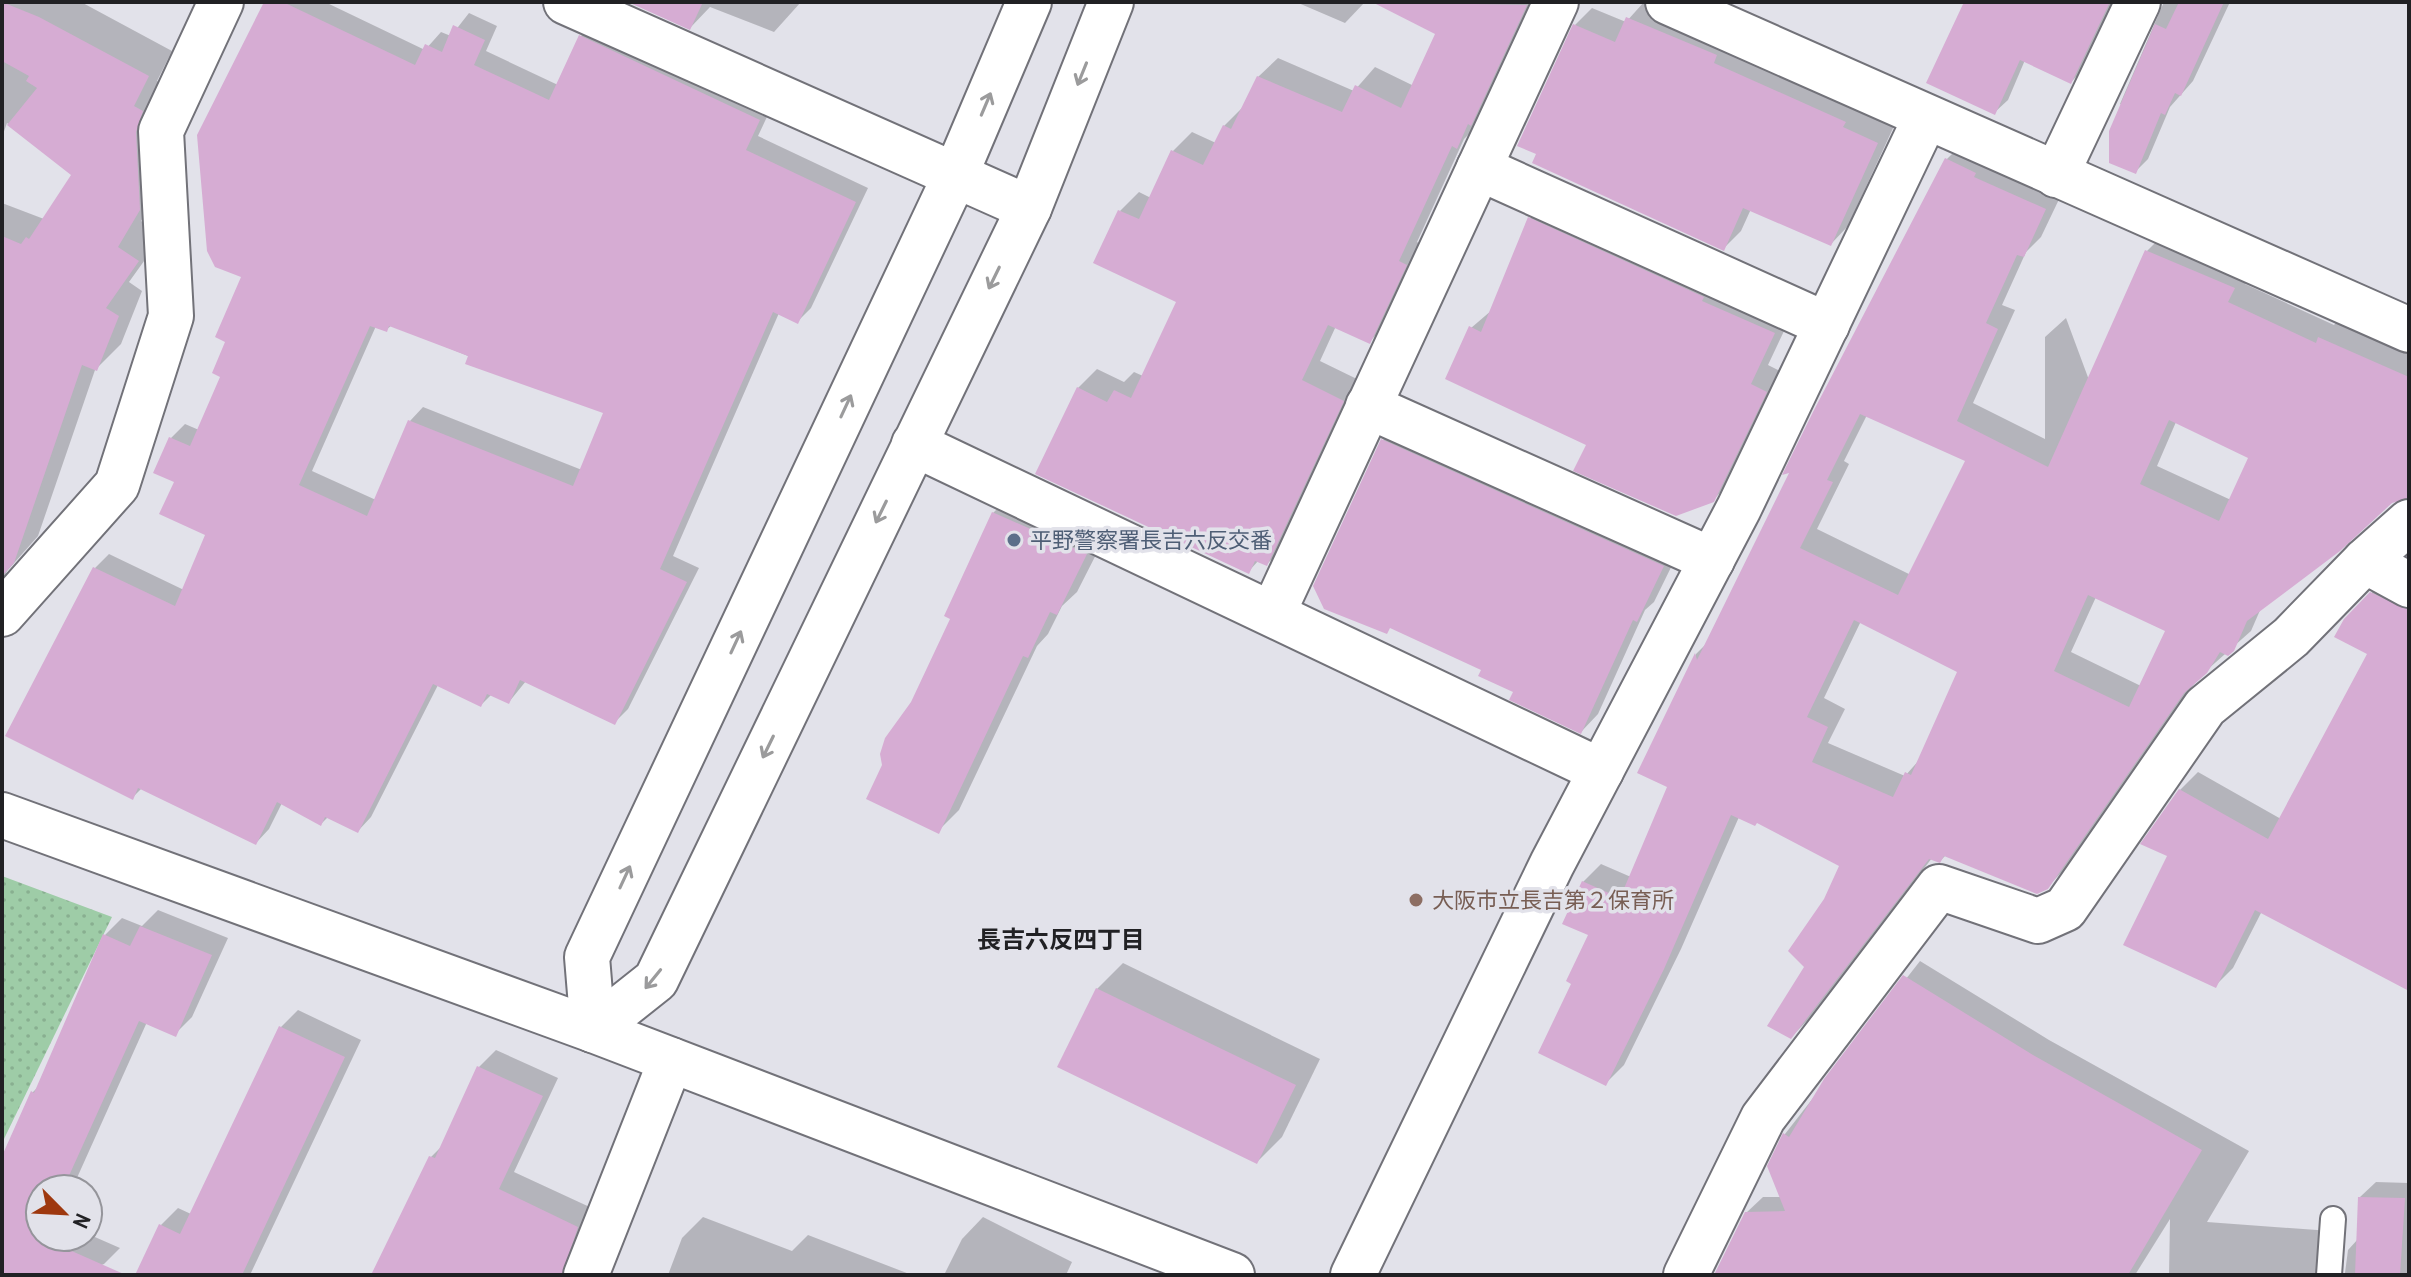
<svg xmlns="http://www.w3.org/2000/svg" width="2411" height="1277" viewBox="0 0 2411 1277" font-family="'Archivo Narrow','Noto Sans JP',sans-serif">
<defs>
<pattern id="park-dots" width="8" height="8" patternUnits="userSpaceOnUse" patternTransform="scale(2)"><rect width="8" height="8" fill="#9ecca7"/><path d="M2 2h.1M6 6h.1" fill="none" stroke="#88af90" stroke-width="1.8" stroke-linecap="round"/></pattern>
</defs>
<rect width="100%" height="100%" fill="#e2e2ea"/>
<polygon fill="url(#park-dots)" points="2,876 112,917 2,1143"/>
<g fill="#0003" fill-rule="evenodd">
<polygon points="2,2 81,2 172,51 157,81 166,87 164,184 141,221 162,236 129,282 142,291 121,344 95,370 38,536 7,571 2,582 2,203 44,219 74,175 7,123 2,137"/>
<path d="M 266,2 L 325,2 L 425,50 L 441,32 L 451,36 L 469,13 L 497,26 L 486,51 L 558,85 L 581,36 L 594,23 L 772,106 L 758,136 L 868,188 L 811,308 L 798,321 L 779,313 L 673,556 L 699,568 L 628,709 L 614,723 L 526,681 L 509,702 L 492,694 L 481,705 L 438,685 L 371,817 L 358,831 L 329,816 L 321,824 L 282,803 L 269,829 L 256,843 L 142,788 L 133,797 L 95,568 L 109,554 L 184,590 L 208,534 L 176,481 L 156,472 L 171,438 L 185,424 L 199,430 L 223,376 L 227,340 L 244,276 ZM 392,325 L 606,412 L 582,470 L 423,407 L 410,421 L 376,500 L 312,471 L 376,326 L 386,330 Z"/>
<polygon points="632,2 801,2 774,32 710,7 690,28"/>
<polygon points="1296,2 1365,2 1345,23"/>
<polygon points="1376,2 1537,2 1476,127 1464,139 1417,242 1424,246 1388,323 1369,342 1336,326 1320,361 1361,381 1286,545 1267,564 1259,560 1249,571 1078,388 1097,369 1124,382 1134,372 1143,376 1179,301 1120,211 1139,192 1151,198 1173,151 1192,132 1216,143 1224,126 1243,107 1258,77 1278,58 1354,91 1375,67 1414,86 1438,33"/>
<polygon points="1644,2 1894,126 1848,226 1831,244 1751,209 1741,231 1723,249 1575,25 1592,8 1626,22"/>
<polygon points="1966,2 2116,2 2084,69 2071,82 2025,60 2008,100 1995,112"/>
<polygon points="2164,2 2230,2 2193,81 2170,107 2148,159 2135,172 2124,106 2120,104"/>
<path d="M 1965,141 L 2063,191 L 2041,237 L 2026,252 L 2002,305 L 2015,310 L 1973,403 L 2045,439 L 2045,337 L 2066,318 L 2089,380 L 2147,251 L 2165,233 L 2251,270 L 2245,284 L 2334,325 L 2338,320 L 2409,352 L 2409,496 L 2391,502 L 2261,608 L 2251,631 L 2198,678 L 2066,868 L 2047,887 L 1946,855 L 1940,861 L 1932,858 L 1809,1019 L 1791,1037 L 1807,966 L 1826,900 L 1842,865 L 1757,821 L 1739,817 L 1681,949 L 1624,1065 L 1606,1083 L 1574,983 L 1590,934 L 1583,882 L 1601,864 L 1631,877 L 1670,786 L 1640,772 L 1696,654 L 1708,642 L 1947,159 ZM 1867,415 L 1967,460 L 1911,575 L 1817,529 L 1849,464 L 1844,461 ZM 2176,422 L 2251,457 L 2231,500 L 2157,466 ZM 2096,597 L 2168,630 L 2141,686 L 2071,652 ZM 1861,621 L 1960,671 L 1921,758 L 1905,776 L 1828,743 L 1845,709 L 1824,698 Z"/>
<polygon points="1548,200 1792,314 1768,365 1784,373 1732,481 1713,500 1589,444 1471,328 1492,310 1530,219"/>
<polygon points="1400,423 1680,549 1654,602 1645,610 1598,714 1581,732 1484,669 1383,440"/>
<polygon points="1014,492 1107,533 1077,592 1062,606 1048,634 1037,646 959,810 938,831 913,703 953,618 993,513"/>
<polygon points="2389,575 2409,584 2409,990 2262,911 2233,968 2215,986 2170,855 2180,790 2198,772 2281,819 2369,653 2345,620"/>
<polygon points="158,910 228,938 192,1017 175,1034 147,1022 72,1189 40,1189 40,1237 88,1237 88,1234 120,1248 104,1264 76,1275 2,1275 2,1173 32,1093 40,1085 105,935 122,918 142,926"/>
<polygon points="1920,961 2049,1040 2249,1151 2207,1222 2331,1231 2337,1273 2345,1273 2348,1250 2358,1239 2360,1197 2376,1182 2409,1183 2409,1275 2169,1275 2170,1219 2135,1275 1716,1275 1746,1213 1763,1197 1781,1197 1785,1134"/>
<polygon points="1123,963 1320,1059 1282,1137 1257,1162 1097,989"/>
<polygon points="298,1010 361,1040 250,1275 137,1275 161,1225 178,1208 191,1214 281,1027"/>
<polygon points="496,1050 558,1078 514,1172 594,1209 575,1275 374,1275 431,1157 443,1145 479,1067"/>
<polygon points="703,1217 792,1251 808,1235 912,1275 668,1275 682,1238"/>
<polygon points="983,1217 1072,1262 1066,1275 944,1275 962,1239"/>
</g>
<g fill="#d6acd3" fill-rule="evenodd">
<polygon points="2,2 39,17 149,76 134,106 143,111 136,132 140,210 118,247 139,261 106,308 119,316 97,371 82,365 14,563 2,576 2,236 21,244 26,237 29,239 71,175 7,125 37,88 26,81 29,76 2,61"/>
<path d="M 264,2 L 283,2 L 415,65 L 425,44 L 442,52 L 453,25 L 485,40 L 474,65 L 549,100 L 579,35 L 760,120 L 746,150 L 856,202 L 798,324 L 773,312 L 660,569 L 687,582 L 615,725 L 520,680 L 509,704 L 487,694 L 481,707 L 433,684 L 358,833 L 325,817 L 321,826 L 277,802 L 256,845 L 138,788 L 133,800 L 5,736 L 93,567 L 175,606 L 205,535 L 159,514 L 174,482 L 153,473 L 169,437 L 190,446 L 220,377 L 212,373 L 225,342 L 215,337 L 241,277 L 215,267 L 207,251 L 197,135 ZM 370,326 L 387,332 L 389,326 L 468,356 L 465,364 L 603,413 L 573,486 L 408,420 L 367,516 L 299,485 Z"/>
<polygon points="628,2 703,2 690,30"/>
<polygon points="1372,2 1527,5 1471,126 1468,124 1457,149 1452,146 1399,261 1407,265 1370,344 1328,325 1302,380 1344,401 1267,566 1255,561 1249,574 1035,474 1077,387 1107,402 1114,390 1131,398 1176,302 1093,263 1118,210 1139,219 1171,150 1203,165 1223,125 1231,129 1257,76 1342,112 1355,85 1401,108 1435,34"/>
<polygon points="1964,2 2105,2 2109,4 2071,84 2020,60 1995,115 1926,83"/>
<polygon points="2179,2 2224,2 2181,96 2175,93 2165,115 2161,113 2136,174 2109,163 2109,131 2155,24 2166,29"/>
<polygon points="1626,17 1717,55 1714,63 1846,122 1843,127 1878,143 1831,246 1743,208 1724,251 1532,163 1536,154 1517,146 1573,24 1615,42"/>
<path d="M 1945,158 L 1976,173 L 1974,177 L 2046,209 L 2024,257 L 2017,255 L 1986,323 L 1998,329 L 1957,421 L 2048,467 L 2145,250 L 2235,288 L 2228,302 L 2316,343 L 2318,337 L 2409,377 L 2409,498 L 2392,503 L 2340,551 L 2247,621 L 2234,651 L 2228,656 L 2220,652 L 2207,673 L 2184,693 L 2048,889 L 2037,894 L 1944,856 L 1940,863 L 1929,859 L 1791,1039 L 1767,1026 L 1804,967 L 1788,951 L 1824,899 L 1839,866 L 1757,823 L 1755,826 L 1731,815 L 1664,969 L 1606,1086 L 1538,1053 L 1571,984 L 1566,981 L 1588,935 L 1562,924 L 1582,881 L 1620,898 L 1667,787 L 1637,773 L 1695,653 L 1697,660 L 1789,473 L 1782,475 L 1813,412 ZM 1860,414 L 1965,461 L 1898,595 L 1800,548 L 1833,482 L 1827,480 ZM 2169,420 L 2248,458 L 2219,521 L 2140,484 ZM 2088,595 L 2165,631 L 2129,707 L 2054,671 ZM 1854,620 L 1957,672 L 1911,775 L 1905,772 L 1893,797 L 1812,762 L 1828,727 L 1807,717 Z"/>
<polygon points="1528,217 1704,297 1702,301 1775,333 1751,384 1767,392 1714,502 1676,516 1573,471 1586,445 1445,379 1469,326 1481,332"/>
<polygon points="1381,439 1664,566 1637,622 1633,620 1581,734 1509,700 1513,692 1478,676 1481,670 1390,628 1387,634 1324,609 1313,586"/>
<polygon points="992,512 1087,554 1057,615 1050,612 1028,658 1023,656 939,834 866,799 882,765 880,754 885,738 911,702 950,619 944,616"/>
<polygon points="2370,592 2409,610 2409,991 2255,910 2216,988 2123,945 2167,856 2140,844 2179,789 2268,839 2367,654 2334,637 2344,619"/>
<polygon points="140,926 212,955 176,1037 139,1021 63,1189 40,1189 40,1237 126,1275 2,1275 2,1156 31,1091 34,1093 103,934 130,946"/>
<polygon points="1903,975 2033,1055 2202,1150 2128,1275 1714,1275 1745,1212 1785,1211 1767,1166 1783,1133 1789,1137 1824,1079"/>
<polygon points="1096,988 1296,1085 1257,1164 1057,1067"/>
<polygon points="279,1026 345,1057 242,1275 135,1275 159,1224 180,1234"/>
<polygon points="477,1066 543,1096 499,1189 578,1227 562,1275 371,1275 429,1156 435,1158"/>
<polygon points="2358,1197 2405,1198 2400,1275 2355,1275"/>
</g>
<g fill="none" stroke-linecap="round" stroke-linejoin="round">
<g stroke="#727279" stroke-width="28">
<polyline id="service" points="2329,1275 2333,1219"/>
</g>
<g stroke="#727279" stroke-width="48">
<g id="minor">
<polyline points="1479,168 1827,325"/>
<polyline points="2056,175 2138,2"/>
<polyline points="1368,406 1712,560"/>
<polyline points="914,444 1601,771"/>
<polyline points="2365,561 2409,585"/>
<polyline points="1273,613 1556,2"/>
<polyline points="2,614 117,485 171,316 161,131 221,2"/>
<polyline points="586,1275 671,1060"/>
<polyline points="1353,1275 1552,864 1739,508 1925,119"/>
<polyline points="1686,1275 1763,1118 1939,887 2038,921 2065,909 2205,707 2291,637 2365,561 2409,522"/>
</g>
</g>
<g stroke="#727279" stroke-width="48">
<g id="tertiary">
<polyline points="566,2 1029,208"/>
<polyline points="1668,2 2409,330"/>
<polyline points="2,815 593,1030 1232,1275"/>
<polyline points="593,1030 656,980 1029,208 1111,2"/>
<polyline points="593,1030 587,957 955,176 1029,2"/>
</g>
</g>
<use href="#service" stroke="#fff" stroke-width="24"/>
<use href="#minor" stroke="#fff" stroke-width="44"/>
<use href="#tertiary" stroke="#fff" stroke-width="44"/>
</g>
<defs><path id="oneway-shaft" d="M-6 0H5M1.5-3L5.5 0L1.5 3" fill="none" stroke-width="1.6" stroke-linecap="round" stroke-linejoin="round" transform="scale(2)"/></defs>
<g stroke="#9b9b9c">
<use href="#oneway-shaft" transform="translate(1082 74) rotate(112)"/>
<use href="#oneway-shaft" transform="translate(986 104) rotate(-67)"/>
<use href="#oneway-shaft" transform="translate(994 278) rotate(116)"/>
<use href="#oneway-shaft" transform="translate(846 406) rotate(-65)"/>
<use href="#oneway-shaft" transform="translate(881 512) rotate(116)"/>
<use href="#oneway-shaft" transform="translate(736 642) rotate(-65)"/>
<use href="#oneway-shaft" transform="translate(768 747) rotate(116)"/>
<use href="#oneway-shaft" transform="translate(625 877) rotate(-65)"/>
<use href="#oneway-shaft" transform="translate(653 979) rotate(129)"/>
</g>
<circle fill="#5c6f8a" stroke="#e2e2ea" stroke-width="3" cx="1014" cy="540" r="8"/>
<circle fill="#8d6e63" stroke="#e2e2ea" stroke-width="3" cx="1416" cy="900" r="8"/>
<g text-anchor="middle" dominant-baseline="central" stroke-width="7" stroke-linejoin="round" paint-order="stroke">
<g font-size="22" fill="#4e5e75" stroke="#e2e2ea" text-anchor="start">
<text x="1030" y="540">平野警察署長吉六反交番</text>
</g>
<g font-size="22" fill="#785e54" stroke="#e2e2ea" text-anchor="start">
<text x="1432" y="900">大阪市立長吉第２保育所</text>
</g>
<g font-size="24" font-weight="bold" fill="#212124" stroke="#e2e2ea">
<text x="1061" y="939">長吉六反四丁目</text>
</g>
</g>
<rect width="2411" height="1277" fill="none" stroke="#212124" stroke-width="8"/>
<g transform="translate(64 1213) rotate(114)"><circle r="38" fill="#e2e2ea" stroke="#95959b" stroke-width="2"/>
<path d="M0-6L14 30L0 20L-14 30Z" fill="#9e380f"/>
<text y="-12" font-size="22" font-weight="bold" text-anchor="middle" fill="#212124">N</text>
</g>
</svg>
